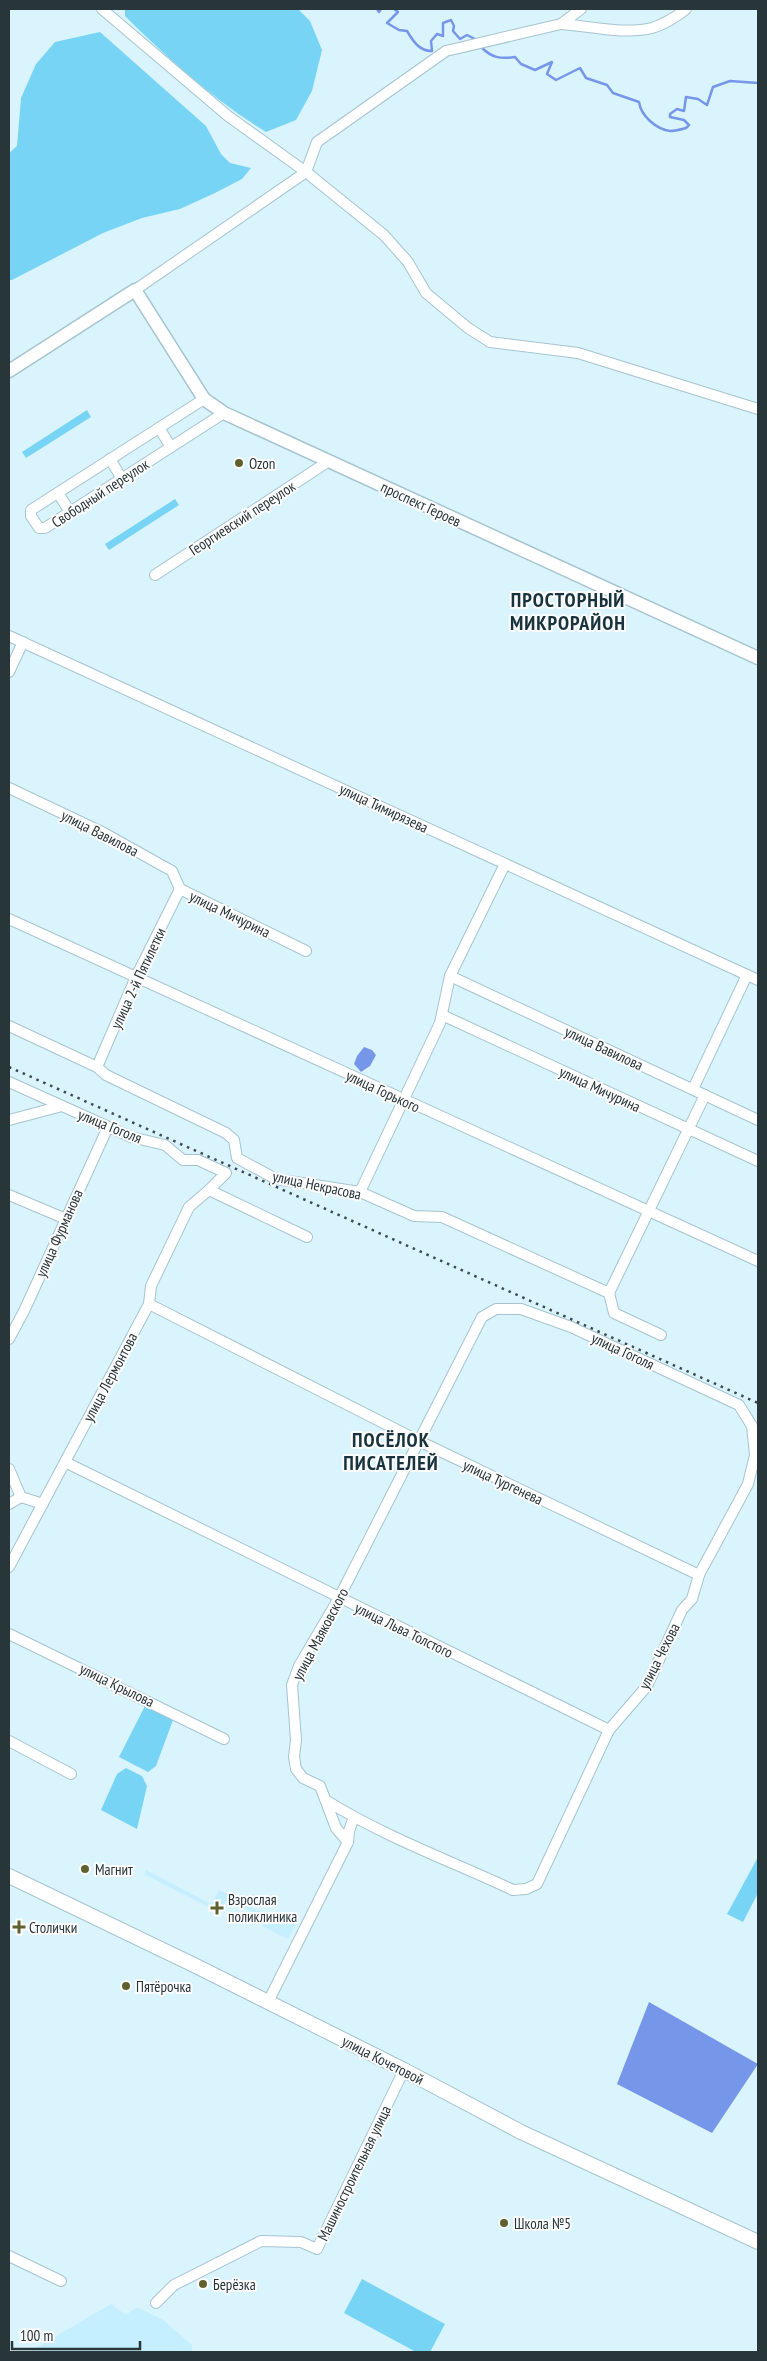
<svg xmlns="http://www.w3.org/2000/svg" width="767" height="2361" viewBox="0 0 767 2361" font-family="'PT Sans Narrow',sans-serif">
<rect width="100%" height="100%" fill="#daf4fe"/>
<g fill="#c5effe">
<polygon points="146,1870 211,1904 219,1890 283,1923 285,1920 296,1925 288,1939 262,1926 265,1919 227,1899 220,1913 144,1874"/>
<polygon points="111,2304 126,2315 137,2307 163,2320 192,2345 192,2352 29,2352"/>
</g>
<g fill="#78d4f4">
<path d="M 125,9 L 298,9 L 310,21 L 322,50 L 312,91 L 296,120 L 266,132 C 214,100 167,58 125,16 Z"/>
<polygon points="100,32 206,126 221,154 230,163 251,168 242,179 215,193 180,209 142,218 103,233 12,280 9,280 9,153 17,146 21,98 36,64 55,42"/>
<polygon points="87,410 91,417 26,458 22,452"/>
<polygon points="175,499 179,505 109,550 105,544"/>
<polygon points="146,1704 171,1716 173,1720 156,1766 148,1772 119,1757"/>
<polygon points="126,1768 142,1776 147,1786 137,1829 101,1810 117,1774"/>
<polygon points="758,1857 758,1893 743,1922 727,1914"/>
<polygon points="362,2279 445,2324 430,2352 416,2352 344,2313"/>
</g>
<g fill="#7696ea">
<polygon points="364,1047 372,1050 376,1055 370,1066 361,1072 354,1064 357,1056"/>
<polygon points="649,2002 758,2064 712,2133 617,2084"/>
</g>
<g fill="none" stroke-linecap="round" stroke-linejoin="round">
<g stroke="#7696ea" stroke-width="2.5">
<polyline points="377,9 379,12 381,9"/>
<path d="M 394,9 L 398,12 L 387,23 L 399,30 L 407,31 C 413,41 419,51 432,51 L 431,41 L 437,34 L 443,36 L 443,23 L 451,20 L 454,26 L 453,31 L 460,39 L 467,35 L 475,39"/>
<path d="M 481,47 C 492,58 500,59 515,57 L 521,64 L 535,70 L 552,62 L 547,74 L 556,80 L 580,68 L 586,78 L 607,85 L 613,93 L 639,102 C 641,116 656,129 670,131 C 675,131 682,129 686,128 L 689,125 L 684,120 L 670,117 L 670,114 L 677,109 L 684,111 L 686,97 L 698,99 L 707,105 L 713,87 L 730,81 L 758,83"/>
</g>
<g stroke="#a5c4d0" stroke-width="12">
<g id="minor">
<polyline points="102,9 228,116 306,172 384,235 408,262 426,293 468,328 490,342 578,353 758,409"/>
<path d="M 561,24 C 589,26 624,35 652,28 C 665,24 676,17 686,9"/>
<polyline points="135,290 306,172 317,142 446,51 561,24 581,9"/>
<polyline points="204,399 31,510 31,516 39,528 45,528 224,413"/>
<polyline points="159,428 171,447"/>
<polyline points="110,459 122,479"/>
<polyline points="58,493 70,512"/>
<polyline points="155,575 329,461"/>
<polyline points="9,636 758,980"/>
<polyline points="9,672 23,642"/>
<polyline points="9,788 104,833 172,871 180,889"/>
<polyline points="180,889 306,951"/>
<polyline points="9,919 758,1261"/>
<polyline points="450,976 758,1120"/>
<polyline points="442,1015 758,1161"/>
<polyline points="9,1026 97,1067 106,1075 226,1133 234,1140 237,1158 276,1179 360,1192 414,1216 442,1217 609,1293 614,1313 661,1335"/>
<polyline points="97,1067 136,977 180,889"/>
<polyline points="9,1082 131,1137 165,1145 183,1160 198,1160 226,1173 209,1190 307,1237"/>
<polyline points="693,1089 747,975"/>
<polyline points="9,1120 62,1106"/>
<polyline points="360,1192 440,1023 450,976 505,864"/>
<polyline points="9,1195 66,1219"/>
<polyline points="609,1293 705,1095"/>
<polyline points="149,1304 419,1441 699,1575"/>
<polyline points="9,1339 24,1311 108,1127"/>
<polyline points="65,1462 609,1730"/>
<polyline points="9,1469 21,1497 43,1504"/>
<polyline points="9,1504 21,1497"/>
<polyline points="9,1567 149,1304 151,1286 189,1207 209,1190"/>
<polyline points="9,1634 224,1739"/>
<polyline points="9,1741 71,1774"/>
<polyline points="348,1842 349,1831 354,1817"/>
<path d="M 268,2002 L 348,1842 L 336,1828 L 320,1786 L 303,1778 L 296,1769 L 294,1757 L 296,1740 L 292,1685 L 299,1666 L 339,1598 L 482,1317 L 496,1309 L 521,1309 L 571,1327 L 739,1405 L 752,1426 L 755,1455 L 748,1484 L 699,1575 L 692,1599 L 682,1610 L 647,1686 L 609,1730 L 537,1884 L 526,1889 L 513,1890 C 451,1861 385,1837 327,1801"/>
<polyline points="9,2256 61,2281"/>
<polyline points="156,2303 174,2285 261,2241 301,2242 317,2249 404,2070"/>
</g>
</g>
<g stroke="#a5c4d0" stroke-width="15">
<polyline id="tertiary" points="9,371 135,290 204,399 224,413 758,658"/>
</g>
<g stroke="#a5c4d0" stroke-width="16">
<polyline id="secondary" points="9,1876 196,1966 404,2070 521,2132 758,2242"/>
</g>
<use href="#minor" stroke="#fff" stroke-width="10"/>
<use href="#tertiary" stroke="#fff" stroke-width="12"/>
<use href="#secondary" stroke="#fff" stroke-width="14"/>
<polyline stroke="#3b4a4e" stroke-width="2.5" stroke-dasharray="2.5 5" stroke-linecap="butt" points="9,1067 758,1403"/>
</g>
<g fill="#5f612e" stroke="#fcfcfc" stroke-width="2">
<circle cx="239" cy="463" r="5"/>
<circle cx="85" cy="1869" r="5"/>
<path d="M214.5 1900.5h5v5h5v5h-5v5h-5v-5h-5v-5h5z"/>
<path d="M16.5 1919.5h5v5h5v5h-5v5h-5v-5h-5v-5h5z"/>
<circle cx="126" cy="1986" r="5"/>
<circle cx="504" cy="2223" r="5"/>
<circle cx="203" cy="2284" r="5"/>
</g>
<g text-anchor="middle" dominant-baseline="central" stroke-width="4" stroke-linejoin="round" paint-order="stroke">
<g font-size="15" fill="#283539" stroke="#fcfcfc" text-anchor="start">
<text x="249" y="463">Ozon</text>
<text x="95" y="1869">Магнит</text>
<text x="228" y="1899">Взрослая<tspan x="228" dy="17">поликлиника</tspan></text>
<text x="29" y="1927">Столички</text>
<text x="136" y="1986">Пятёрочка</text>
<text x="514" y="2223">Школа №5</text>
<text x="213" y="2284">Берёзка</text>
</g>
<g font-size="15" fill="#283539" stroke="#fcfcfc">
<text transform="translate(100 493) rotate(-33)">Свободный переулок</text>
<text transform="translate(421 504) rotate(25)">проспект Героев</text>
<text transform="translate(242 518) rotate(-33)">Георгиевский переулок</text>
<text transform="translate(384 808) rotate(25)">улица Тимирязева</text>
<text transform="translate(100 833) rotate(27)">улица Вавилова</text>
<text transform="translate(230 914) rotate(26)">улица Мичурина</text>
<text transform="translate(138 978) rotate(-65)">улица 2-й Пятилетки</text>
<text transform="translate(604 1048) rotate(25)">улица Вавилова</text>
<text transform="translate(600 1089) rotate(25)">улица Мичурина</text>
<text transform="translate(383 1091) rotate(25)">улица Горького</text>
<text transform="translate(110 1126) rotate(22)">улица Гоголя</text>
<text transform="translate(317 1185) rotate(12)">улица Некрасова</text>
<text transform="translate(59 1233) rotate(-66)">улица Фурманова</text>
<text transform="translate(623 1351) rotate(25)">улица Гоголя</text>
<text transform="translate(110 1377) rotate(-62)">улица Лермонтова</text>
<text transform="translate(503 1482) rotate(25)">улица Тургенева</text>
<text transform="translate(404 1630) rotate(26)">улица Льва Толстого</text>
<text transform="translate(320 1634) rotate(-62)">улица Маяковского</text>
<text transform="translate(659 1656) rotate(-63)">улица Чехова</text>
<text transform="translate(117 1685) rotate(26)">улица Крылова</text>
<text transform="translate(383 2060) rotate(27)">улица Кочетовой</text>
<text transform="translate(354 2173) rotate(-64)">Машиностроительная улица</text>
</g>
<g font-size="20" font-weight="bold" letter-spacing="1" fill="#18333d" stroke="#fcfcfc">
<text x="568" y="600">ПРОСТОРНЫЙ<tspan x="568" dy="23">МИКРОРАЙОН</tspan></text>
<text x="391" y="1440">ПОСЁЛОК<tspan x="391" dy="23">ПИСАТЕЛЕЙ</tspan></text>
</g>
</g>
<rect width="767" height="2361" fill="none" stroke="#283539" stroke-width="20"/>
<path d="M12 2341v8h128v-8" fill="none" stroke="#283539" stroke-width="2.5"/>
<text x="20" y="2341" font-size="15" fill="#283539" stroke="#fcfcfc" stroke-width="4" paint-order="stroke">100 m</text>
</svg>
